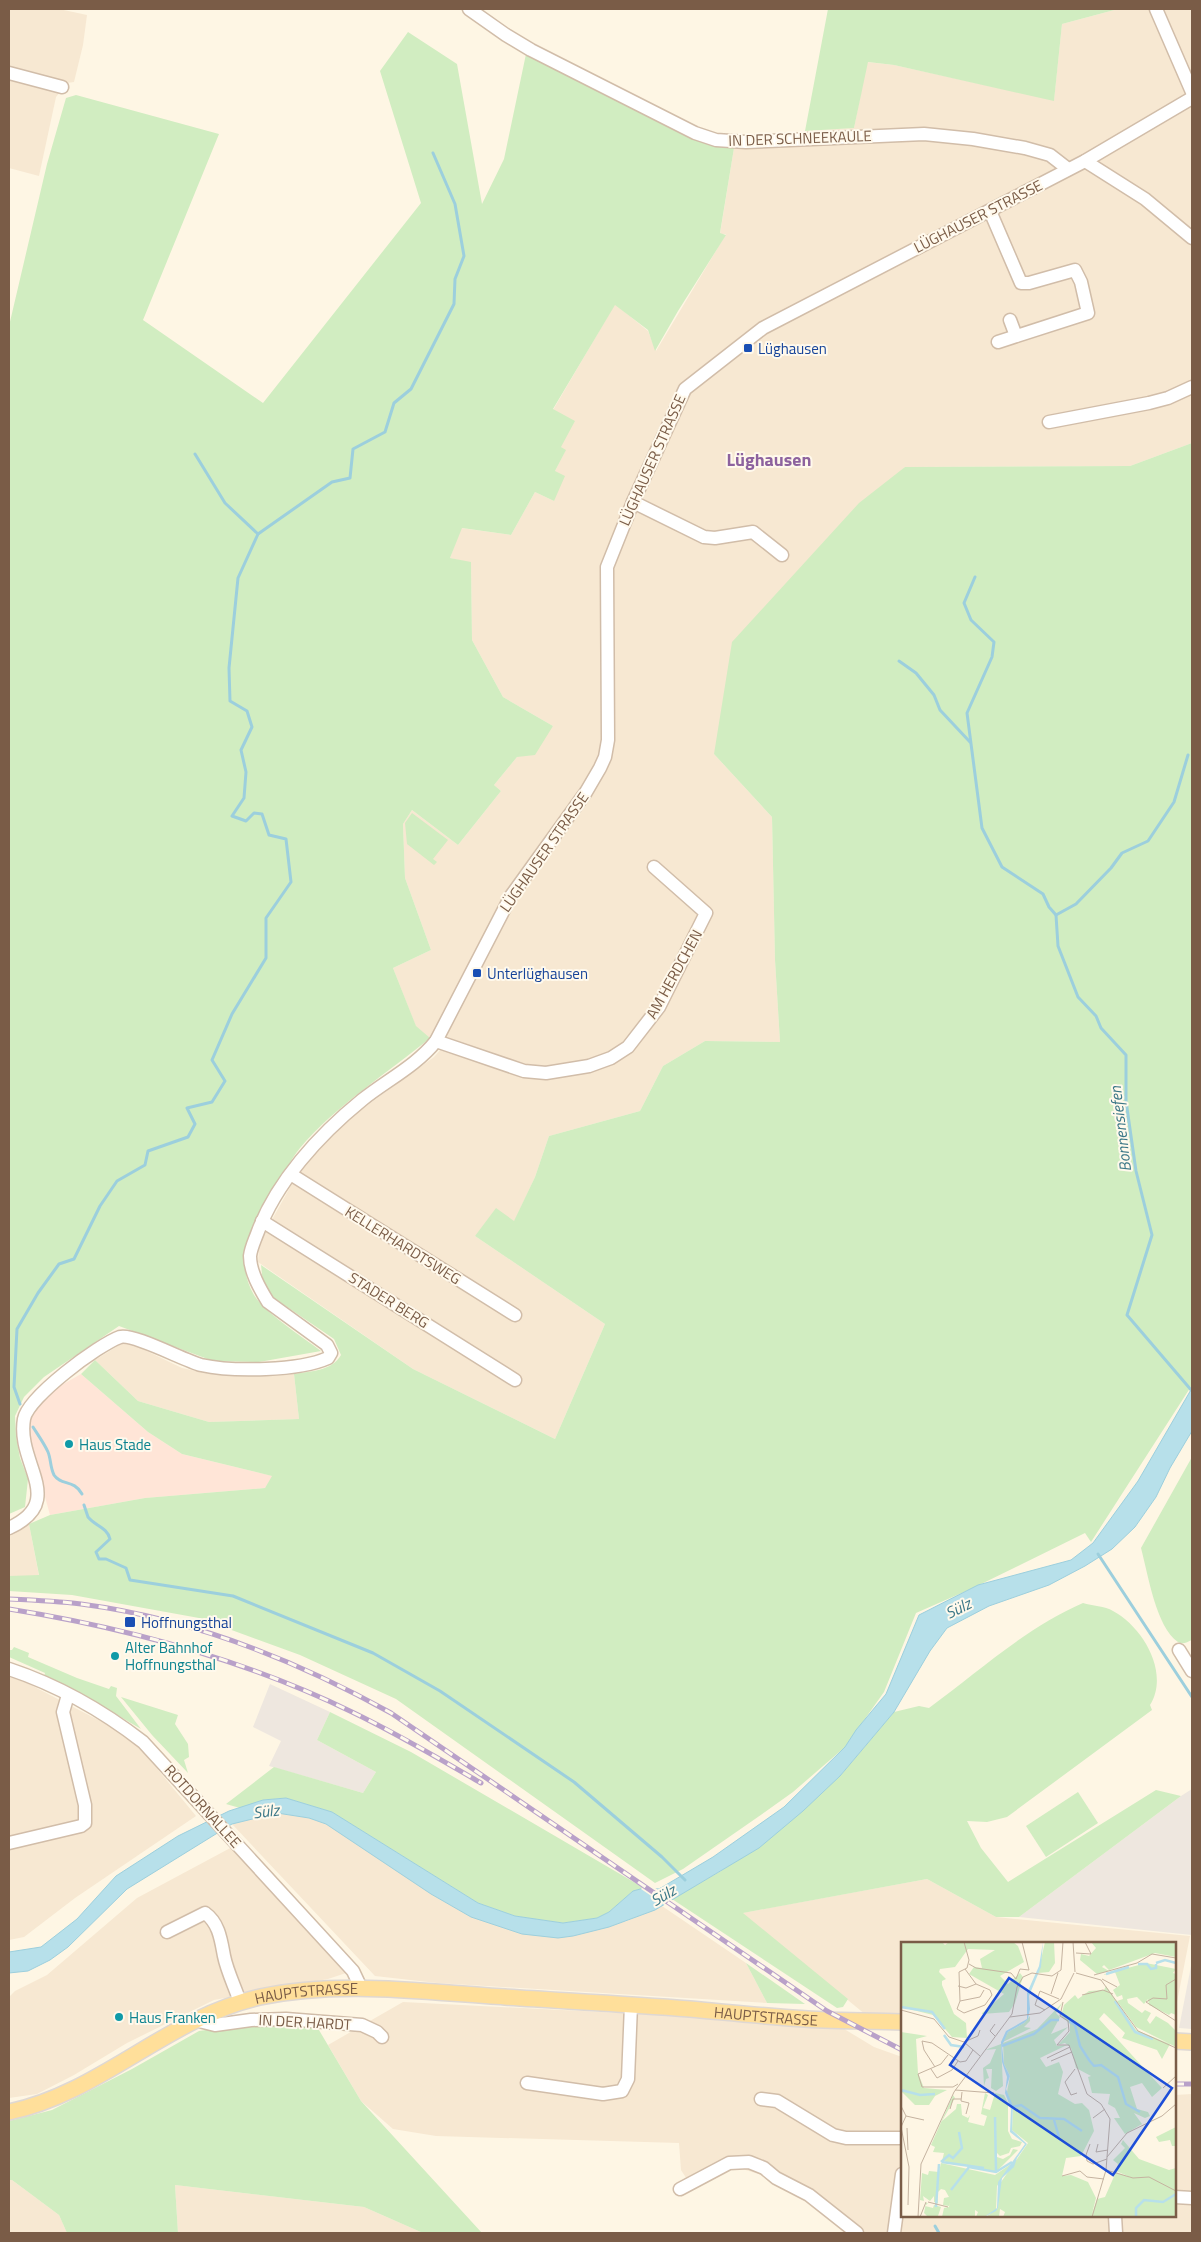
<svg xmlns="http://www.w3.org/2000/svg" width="1201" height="2242" viewBox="0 0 1201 2242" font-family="'Titillium Web',sans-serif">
<rect width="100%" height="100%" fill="#fef6e4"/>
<g fill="#f7e8d2">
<polygon points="9,9 59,9 87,15 83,45 74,82 67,83 56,97 39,176 9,168"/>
<polygon points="1118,9 1192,9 1192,443 1130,466 905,467 714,754 772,817 775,960 780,1042 705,1041 663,1066 640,1111 549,1136 535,1177 514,1222 475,1236 605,1324 555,1439 413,1369 258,1262 259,1248 264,1234 293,1182 304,1165 351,1117 434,1057 441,1049 416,1027 393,968 431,950 405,878 403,824 412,810 458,845 501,791 494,785 517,757 553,726 503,697 472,640 471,563 450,558 461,528 511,535 535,492 554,501 555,471 565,451 561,447 553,410 615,304 648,331 656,351 726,234 720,234 734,148 804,144 805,131 854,128 867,62 894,65 1054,100 1062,24"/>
<polygon points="126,1341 182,1368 211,1374 252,1376 294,1374 299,1419 209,1422 138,1401 95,1360"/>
<polygon points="29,1524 39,1576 9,1576 9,1533"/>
<polygon points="9,1677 27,1683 131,1737 196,1816 75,1898 24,1937 9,1940"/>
<polygon points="277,1813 309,1818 326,1824 431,1894 471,1917 573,1936 627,1921 662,1906 746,1963 767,2003 437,1983 375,1976 232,1824"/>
<polygon points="234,1846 349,1972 328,1979 214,2000 127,2043 74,2075 37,2094 9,2098 9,1997 15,1991 47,1975 137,1898"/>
<polygon points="927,1879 996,1917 1190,1936 1175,2012 1175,1943 902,1943 902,2016 866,2015 742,1913"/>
<polygon points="403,2002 836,2024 874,2047 902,2057 902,2216 1175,2216 1175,2095 1192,2094 1192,2233 851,2233 807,2201 768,2177 736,2167 692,2187 681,2170 679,2143 436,2136 393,2129 361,2101 328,2045"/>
<polygon points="9,2180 12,2180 59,2215 67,2233 9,2233"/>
<polygon points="175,2185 364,2207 423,2233 178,2233"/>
</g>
<polygon fill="#ffe5d7" points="81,1374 148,1432 182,1454 273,1476 265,1488 145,1498 50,1515 29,1439 31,1412 53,1390"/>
<g fill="#eee7df">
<polygon points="270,1684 330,1712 317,1740 376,1772 363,1793 269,1766 281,1741 253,1727"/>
<polygon points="1192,1789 1192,1935 1019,1917 1181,1796"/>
<polygon points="1192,1961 1192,2029 1179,2028"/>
</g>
<g fill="#d1edc1">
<polygon points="828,9 1118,9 1062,24 1054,101 894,65 868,62 854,128 805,131"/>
<path d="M 408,32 L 457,64 L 482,204 L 504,159 L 526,54 L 684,134 L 712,146 L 734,148 L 720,233 L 726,235 L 678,311 L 655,351 L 648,330 L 615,305 L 553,409 L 575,421 L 561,447 L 566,450 L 555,471 L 565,476 L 554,501 L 535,492 L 511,535 L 462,528 L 450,558 L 471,562 L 472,640 L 503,697 L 553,726 L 535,755 L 517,757 L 494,785 L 501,791 L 458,845 L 412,810 L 403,824 L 405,878 L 431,950 L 393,968 L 416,1026 L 430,1038 C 388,1073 335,1106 300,1148 C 291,1159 285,1172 278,1184 C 257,1217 231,1256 254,1295 C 265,1313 303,1337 321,1351 L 259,1362 L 213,1361 L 119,1326 L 44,1377 L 24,1397 L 15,1416 L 16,1437 L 20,1458 L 28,1479 L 25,1507 L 9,1514 L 9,326 L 47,164 L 66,98 L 76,95 L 219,134 L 143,320 L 263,403 L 421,203 L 380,71 Z"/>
<path d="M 1192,443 L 1192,1385 L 1091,1542 L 1085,1533 L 973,1588 L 916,1613 L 884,1692 L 845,1747 L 793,1792 L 765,1812 L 683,1869 L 655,1883 L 396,1699 L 300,1655 L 199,1618 L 72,1595 L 9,1591 L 9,1576 L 39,1575 L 29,1524 L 50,1515 L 145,1498 L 265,1488 L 272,1476 L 182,1454 L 148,1432 L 81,1374 L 95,1360 L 138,1401 L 209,1422 L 299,1419 L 294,1374 C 311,1371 332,1371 341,1355 L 334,1339 L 274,1298 L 263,1283 L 261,1265 L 413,1369 L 555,1439 L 605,1324 L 475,1236 L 496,1208 L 514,1221 L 535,1177 L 549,1136 L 640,1111 L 663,1066 L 705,1041 L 780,1042 L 775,960 L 772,817 L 714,754 L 732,642 L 859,503 L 905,467 L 1130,466 Z"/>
<polygon points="412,813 448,840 433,859 437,862 434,865 407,844 405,823"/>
<path d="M 1192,1457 L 1192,1640 C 1187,1642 1183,1645 1178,1642 C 1156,1627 1148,1574 1141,1548 Z"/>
<path d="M 1083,1603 C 1092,1606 1105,1606 1113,1611 C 1143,1627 1170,1673 1150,1705 L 1152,1710 L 1007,1817 L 987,1822 L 967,1821 L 981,1848 L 1008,1882 L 1156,1790 L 1181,1796 L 1019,1917 L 996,1917 L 927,1879 L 743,1913 L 848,1999 L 843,2007 L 837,2008 L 672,1899 L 721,1871 L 840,1776 L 894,1712 L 919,1706 L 929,1708 C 978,1672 1027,1627 1083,1603 Z"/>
<polygon points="14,1647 29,1653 28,1657 77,1678 109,1689 111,1686 117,1688 116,1696 141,1729 92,1700 44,1677 45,1673 9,1657 9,1650 12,1650"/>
<polygon points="121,1697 178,1715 175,1724 188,1744 189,1757 184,1760 188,1773 152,1735"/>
<polygon points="330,1712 411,1752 644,1888 633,1891 609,1912 597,1918 563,1923 515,1916 478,1903 332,1812 286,1798 263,1800 240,1808 226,1804 274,1767 363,1793 376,1772 317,1740"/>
<polygon points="1078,1792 1098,1823 1046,1857 1026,1826"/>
<polygon points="746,1963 805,2004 767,2003"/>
<polygon points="263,2022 316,2025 361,2101 482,2233 423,2233 364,2207 175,2185 178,2233 67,2233 59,2215 12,2180 9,2180 9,2121 52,2110 132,2069 199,2031"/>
</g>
<polygon fill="#b7e0ea" stroke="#9ccfdd" points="1192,1388 1192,1431 1170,1468 1156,1497 1135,1527 1112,1549 1085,1566 1049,1585 989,1606 947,1628 930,1651 894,1712 840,1776 803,1811 759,1848 655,1910 609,1927 573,1936 558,1938 522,1934 471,1917 431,1894 326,1824 309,1818 277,1813 232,1824 127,1889 68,1947 50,1960 28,1971 9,1973 9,1952 41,1947 77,1919 116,1876 178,1836 229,1811 263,1800 286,1798 332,1812 478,1903 515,1916 563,1923 597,1918 609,1912 633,1891 644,1888 659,1889 713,1857 784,1807 845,1747 856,1730 886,1694 919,1615 978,1585 1071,1560 1093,1543 1138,1481"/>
<polygon fill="#fef6e4" points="643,1886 654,1887 674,1901 666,1906 641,1889"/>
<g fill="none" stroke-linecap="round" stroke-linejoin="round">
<g stroke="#9ccfdd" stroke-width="3">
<polyline points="195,454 225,503 258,534"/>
<polyline points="975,577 964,603 971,620 994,642 992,657 967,713 982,828 1002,867 1043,894 1049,907 1056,915 1058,946 1078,997 1096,1016 1101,1028 1126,1055 1126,1101 1136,1171 1152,1235 1127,1315 1192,1391"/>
<polyline points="899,661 916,673 934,695 940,710 970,742"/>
<polyline points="1056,915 1076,904 1111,868 1122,853 1148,841 1174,802 1188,755"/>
<polyline points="20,1404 14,1387 17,1329 38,1293 59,1264 74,1259 100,1206 117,1181 145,1165 148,1151 188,1137 195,1124 187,1108 212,1102 225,1081 212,1060 232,1014 266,958 266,918 291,882 286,839 269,835 262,814 254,813 246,821 232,816 244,798 246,772 241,750 252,727 247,711 230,701 229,668 238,578 258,534 332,482 350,478 353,449 385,432 394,403 411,389 454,304 455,279 464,256 455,204 433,153"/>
<path d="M 33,1427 C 38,1435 44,1443 48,1452 C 51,1459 50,1467 54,1475 C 61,1486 74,1479 82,1494"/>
<path d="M 84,1505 L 88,1517 C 95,1526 107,1527 110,1539 L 96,1552 L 99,1559 L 106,1559 L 126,1568 L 130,1580 L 233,1596 L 373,1653 L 440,1691 L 574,1782 L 662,1857 L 685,1880"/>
<polyline points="1098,1554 1192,1697"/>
<polyline points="935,2226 939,2233"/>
</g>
<g stroke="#d1bda9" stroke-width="15">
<g id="minor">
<polyline points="469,9 506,35 531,50 695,133 716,140 746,142 924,134 973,139 1025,148 1050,155 1068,169"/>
<polyline points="1156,9 1192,92"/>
<polyline points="9,73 62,87"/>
<polyline points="1085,161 1145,199 1192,238"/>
<polyline points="990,211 1021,283 1029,283 1075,270 1081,282 1088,313 998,342"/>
<polyline points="1010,320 1016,336"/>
<polyline points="1049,422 1149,403 1168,398 1192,387"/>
<polyline points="633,502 704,537 715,538 753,532 782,555"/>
<polyline points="436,1041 524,1071 546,1073 589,1066 611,1058 628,1047 659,1007 706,913 654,867"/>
<polyline points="292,1175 515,1315"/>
<polyline points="262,1221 515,1380"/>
<path d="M 9,1528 C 68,1501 16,1464 24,1419 C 28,1397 98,1345 120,1337 C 133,1333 183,1360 201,1365 C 233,1372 299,1371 328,1358 L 331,1353 L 327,1345 L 268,1302 C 260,1289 250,1272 250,1256 C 251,1248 254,1242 257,1234 C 276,1182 319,1135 362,1100 C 387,1080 416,1066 436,1041 L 511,896 L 586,792 L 600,768 L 605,757 L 608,740 L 607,567 L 633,502 L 685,389 L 763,328 L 1085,161 L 1192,98"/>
<polyline points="1179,1650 1192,1671"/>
<path d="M 9,1669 C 57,1685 103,1711 143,1742 L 353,1971 L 361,1988"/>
<polyline points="9,1843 81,1826 85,1823 85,1805 63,1712 68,1695"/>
<path d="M 167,1932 L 205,1913 C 219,1923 221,1940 224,1956 C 227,1971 235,1987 240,2002"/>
<polyline points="195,2020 215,2025 251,2020 286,2019 362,2025 377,2032 382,2037"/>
<polyline points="527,2083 603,2094 622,2091 628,2079 631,2005"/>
<polyline points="761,2099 777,2101 833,2135 846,2138 902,2138"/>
<polyline points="680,2189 729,2163 749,2162 764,2168 776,2178 809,2195 857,2233"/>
<polyline points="1175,2197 1192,2198"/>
<polyline points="1115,2216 1116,2233"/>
<polyline points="894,2233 902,2174"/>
</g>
</g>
<g stroke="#dfd8d3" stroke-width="18">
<g id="major">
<polyline points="1175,2041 1192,2042"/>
<path id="s1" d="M 9,2112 C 101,2093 168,2017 260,1997 C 340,1980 424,1992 505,1997 C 566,2001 628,2004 690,2009 C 734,2013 779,2018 824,2020 C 850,2021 876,2021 902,2022"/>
</g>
</g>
<use href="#minor" stroke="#fff" stroke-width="12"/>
<use href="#major" stroke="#ffdf9a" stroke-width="15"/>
<g stroke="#b9a1c9" stroke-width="5">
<g id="rail">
<path d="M 9,1599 C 33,1600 57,1601 81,1604 C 189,1618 296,1660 391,1713 L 827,2011 L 902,2050"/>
<path d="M 9,1609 C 128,1628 243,1659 352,1712 C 396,1733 438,1758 481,1783"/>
<polyline points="1175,2084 1192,2084"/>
</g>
</g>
<use href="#rail" stroke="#fff9ec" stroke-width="3" stroke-dasharray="9" stroke-linecap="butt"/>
</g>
<g fill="#1a4fb4" stroke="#fff9ec" stroke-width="2">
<rect x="743" y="343" width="10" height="10" rx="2.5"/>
<rect x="472" y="968" width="10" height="10" rx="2.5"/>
<rect x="124" y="1616" width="12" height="12" rx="2.5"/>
</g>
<g fill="#0f9aa8" stroke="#fff9ec" stroke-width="2">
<circle cx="69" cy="1444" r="5"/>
<circle cx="115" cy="1656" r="5"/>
<circle cx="119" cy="2017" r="5"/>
</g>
<g text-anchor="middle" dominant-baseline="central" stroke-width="4" stroke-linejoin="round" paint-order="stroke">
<g font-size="15" fill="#7a5c47" stroke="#fff9ec">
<text transform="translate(800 138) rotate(-2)">IN DER SCHNEEKAULE</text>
<text transform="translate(978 216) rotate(-27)">LÜGHAUSER STRASSE</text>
<text transform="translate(652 460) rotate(-66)">LÜGHAUSER STRASSE</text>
<text transform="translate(544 852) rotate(-55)">LÜGHAUSER STRASSE</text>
<text transform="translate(674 974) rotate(-61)">AM HERDCHEN</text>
<text transform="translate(403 1245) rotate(32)">KELLERHARDTSWEG</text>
<text transform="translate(389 1300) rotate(32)">STADER BERG</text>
<text transform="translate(203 1806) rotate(48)">ROTDORNALLEE</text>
<text stroke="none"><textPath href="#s1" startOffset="324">HAUPTSTRASSE</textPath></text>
<text stroke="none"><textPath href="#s1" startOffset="785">HAUPTSTRASSE</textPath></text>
<text transform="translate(305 2022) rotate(3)">IN DER HARDT</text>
</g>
<g font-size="15" fill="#164399" stroke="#fff9ec" text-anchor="start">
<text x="758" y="348">Lüghausen</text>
<text x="487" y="973">Unterlüghausen</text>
<text x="141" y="1622">Hoffnungsthal</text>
</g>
<g font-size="15" fill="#0d838f" stroke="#fff9ec" text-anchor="start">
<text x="79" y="1444">Haus Stade</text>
<text x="125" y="1647">Alter Bahnhof<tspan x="125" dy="17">Hoffnungsthal</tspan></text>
<text x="129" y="2017">Haus Franken</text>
</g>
<g font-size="16" font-style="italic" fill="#3b7787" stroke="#fff9ec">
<text transform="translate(1120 1129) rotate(-97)">Bonnensiefen</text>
<text transform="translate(958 1608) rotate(-27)">Sülz</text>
<text transform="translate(266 1811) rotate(-7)">Sülz</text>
<text transform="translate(663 1895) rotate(-31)">Sülz</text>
</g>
<g font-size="18" font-weight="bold" fill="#8d629e" stroke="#fff9ec">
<text x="769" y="459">Lüghausen</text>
</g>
</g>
<g transform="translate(901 1942)">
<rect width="275" height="275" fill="#fef6e4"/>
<path d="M 0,0 L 41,0 L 44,3 L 48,0 L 112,0 L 117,4 L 123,20 L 99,34 L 107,42 L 119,31 L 122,35 L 114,61 L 108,70 L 80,72 L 103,52 L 68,32 L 73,25 L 81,26 L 79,17 L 94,8 L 67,7 L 54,25 L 39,27 L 38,30 L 45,37 L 41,39 L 41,43 L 53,72 L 65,81 L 66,96 L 51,95 L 32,73 L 0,65 ZM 144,0 L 153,0 L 154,21 L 148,30 L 137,31 ZM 190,0 L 275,0 L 275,15 L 254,11 L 208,28 L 203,23 L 201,25 L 208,29 L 196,32 L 179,18 L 180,12 L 188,14 L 195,6 ZM 245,21 L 275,27 L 272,31 L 275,32 L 275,73 L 270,71 L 268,73 L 248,63 L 247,57 L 243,62 L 236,55 L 226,57 L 227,61 L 241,71 L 244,68 L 250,71 L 246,78 L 249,82 L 255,74 L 267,81 L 275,89 L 275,105 L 235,85 L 216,59 L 222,57 L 221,53 L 216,55 L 212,48 L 219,43 L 214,30 L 201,33 ZM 205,44 L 235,88 L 269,102 L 261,117 L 256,108 L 221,96 L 224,91 L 203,71 L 198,77 L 261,146 L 251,155 L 241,141 L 229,145 L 236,167 L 247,170 L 249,174 L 244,176 L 233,171 L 241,182 L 224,192 L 213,176 L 219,176 L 214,166 L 207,162 L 209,152 L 191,151 L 187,135 L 190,134 L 175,126 L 170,106 L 164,101 L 157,103 L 169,90 L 169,82 L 160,74 L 163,63 L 174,53 L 177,57 L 188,49 L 203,48 ZM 162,60 L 155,71 L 159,75 L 150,92 L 167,85 L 153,98 L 156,104 L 166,103 L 139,116 L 145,125 L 158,120 L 162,130 L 157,152 L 174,162 L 181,161 L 188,168 L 193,189 L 180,214 L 165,216 L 161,234 L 170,233 L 187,240 L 195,256 L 191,272 L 196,257 L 204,255 L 215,230 L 231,236 L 215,229 L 217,222 L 212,218 L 224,206 L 220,202 L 222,198 L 238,217 L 268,228 L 275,226 L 275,275 L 102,275 L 104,270 L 99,267 L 98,275 L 85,275 L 97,266 L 98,243 L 127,201 L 111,188 L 112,168 L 106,150 L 109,134 L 103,122 L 102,101 L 136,87 ZM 129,74 L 129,79 L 123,85 L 130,86 L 102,100 L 107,90 L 123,81 ZM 0,90 L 26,94 L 15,97 L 17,131 L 23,146 L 46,148 L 34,154 L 28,163 L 14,163 L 0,149 ZM 100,102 L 102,144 L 95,149 L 90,146 L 91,127 L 85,127 L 88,136 L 85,137 L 83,144 L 82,126 L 89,121 L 95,107 L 84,108 ZM 84,151 L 87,153 L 82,166 L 89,168 L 94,151 L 103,153 L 107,161 L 107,189 L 111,197 L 121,200 L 119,204 L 110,206 L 108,211 L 99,214 L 96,211 L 96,215 L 102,217 L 109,213 L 112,207 L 117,208 L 95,230 L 41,219 L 43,211 L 32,210 L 34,205 L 30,203 L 52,153 L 54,156 L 41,179 L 55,167 L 56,162 L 60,162 L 61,173 L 67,176 L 69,173 L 67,180 L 83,184 L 86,174 L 80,172 ZM 275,185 L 275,204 L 271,204 L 269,198 L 258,200 L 255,195 ZM 40,221 L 94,233 L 110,222 L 96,244 L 95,268 L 83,275 L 75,275 L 77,270 L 74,268 L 74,275 L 41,275 L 43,266 L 48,265 L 49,260 L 48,264 L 42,263 L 43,256 L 48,255 L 44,248 L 40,247 L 36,251 L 37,261 L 33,260 L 33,254 L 29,259 L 22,254 L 23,259 L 19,258 L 21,231 L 27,233 L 28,229 L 38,230 ZM 25,261 L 27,261 L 24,264 L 32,266 L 33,263 L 40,265 L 37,274 L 40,275 L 27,275 L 23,271 Z" fill="#d1edc1"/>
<path d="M 142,0 L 140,25 L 128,54 L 129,67 L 127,77 L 123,81 L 107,90 L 101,104 L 103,122 L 109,134 L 105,147 L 112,164 L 111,188 L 126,202 L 116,216 L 113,225 L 101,236 L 97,266 L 95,269 L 83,275 L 96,266 L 97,240 L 124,202 L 109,190 L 110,167 L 104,151 L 106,135 L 101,120 L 100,100 L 105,89 L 126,77 L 126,51 L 138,24 Z" fill="#b7e0ea"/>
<path fill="none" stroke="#b7e0ea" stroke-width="2.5" d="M 255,21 L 264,18 L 275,21M 237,22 L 246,22 L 250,27 L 255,26 L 255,22M 205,32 L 228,25M 214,59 L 234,90 L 252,97M 0,65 L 31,70 L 44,87M 168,79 L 174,83 L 179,104 L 188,118 L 193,124 L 200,123 L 217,135 L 225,162 L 239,170M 43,93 L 50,103 L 63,105M 101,104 L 133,92 L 150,78 L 158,78M 0,148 L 19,153 L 34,152M 111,165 L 120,163 L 139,176 L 163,177 L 181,189M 94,175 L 95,229M 153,178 L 158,195M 40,220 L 48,213 L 52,216 L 61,206 L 58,190M 41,220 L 83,226M 50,248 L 68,225 L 95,230 L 111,220M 35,265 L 38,222M 235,275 L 235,266 L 243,258 L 262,260 L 275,252"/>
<path fill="none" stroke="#c5b3a0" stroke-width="1" d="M 121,0 L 128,28M 172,0 L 174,30M 175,11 L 190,12 L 184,0M 68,22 L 75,26 L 110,31 L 115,37 L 119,27 L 128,28M 175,31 L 200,38 L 237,89 L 275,106M 193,33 L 236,21 L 251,12 L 275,16M 201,37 L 216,45M 275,37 L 265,43 L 266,57 L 252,56 L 245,60 L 275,79M 57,44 L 65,46 L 75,42M 150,52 L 157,31M 181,53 L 202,48 L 212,52M 160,57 L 173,31M 59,59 L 56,67 L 63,71 L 84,63 L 91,53 L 89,48 L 75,42 L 64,27M 59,59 L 58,30 L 66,26 L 68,18 L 63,0M 59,59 L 79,55 L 83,48M 162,60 L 159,74 L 167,79 L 168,89 L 156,103 L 168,103 L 186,152 L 200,162 L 209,177 L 205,228 L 191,275M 0,68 L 33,77 L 48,95 L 63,100 L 79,114M 144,68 L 134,63 L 139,49 L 158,57M 109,75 L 139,71 L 160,57M 94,82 L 89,89 L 94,94M 63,100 L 77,94 L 79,88M 47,113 L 40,122 L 17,132 L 21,145 L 52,145 L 57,142M 146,116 L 169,105M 150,119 L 171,110M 34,125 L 23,108 L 21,99 L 31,101 L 59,120 L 65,119 L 72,108M 30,127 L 36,136 L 51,128 L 57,119M 174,127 L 164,140 L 170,153 L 176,151M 262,146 L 275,134M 54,148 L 93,151M 61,150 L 60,159 L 68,161 L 65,172M 0,164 L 5,174 L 0,185M 49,167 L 52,157 L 60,157M 5,174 L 23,178M 192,176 L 204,167M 0,185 L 8,225 L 7,263M 6,186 L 7,208M 189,202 L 185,213 L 186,219 L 192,222 L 206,217M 197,202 L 195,210 L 207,208M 206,215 L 226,191 L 261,174 L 275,162M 205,228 L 232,236 L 248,235 L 275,249M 161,234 L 179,229 L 186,235 L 203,237M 27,260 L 47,265M 17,275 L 20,222 L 53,150 L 111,72 L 116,45 L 122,35 L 131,31 L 151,34 L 160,28 L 162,0M 19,275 L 25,260"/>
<path fill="#1d4ed8" fill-opacity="0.15" stroke="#1d4ed8" stroke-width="2.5" d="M 108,36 L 271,146 L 212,233 L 49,123 Z"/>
<rect width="275" height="275" fill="none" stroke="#7a5c47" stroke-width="2.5"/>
</g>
<rect width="1201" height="2242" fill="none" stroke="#7a5c47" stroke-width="20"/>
</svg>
